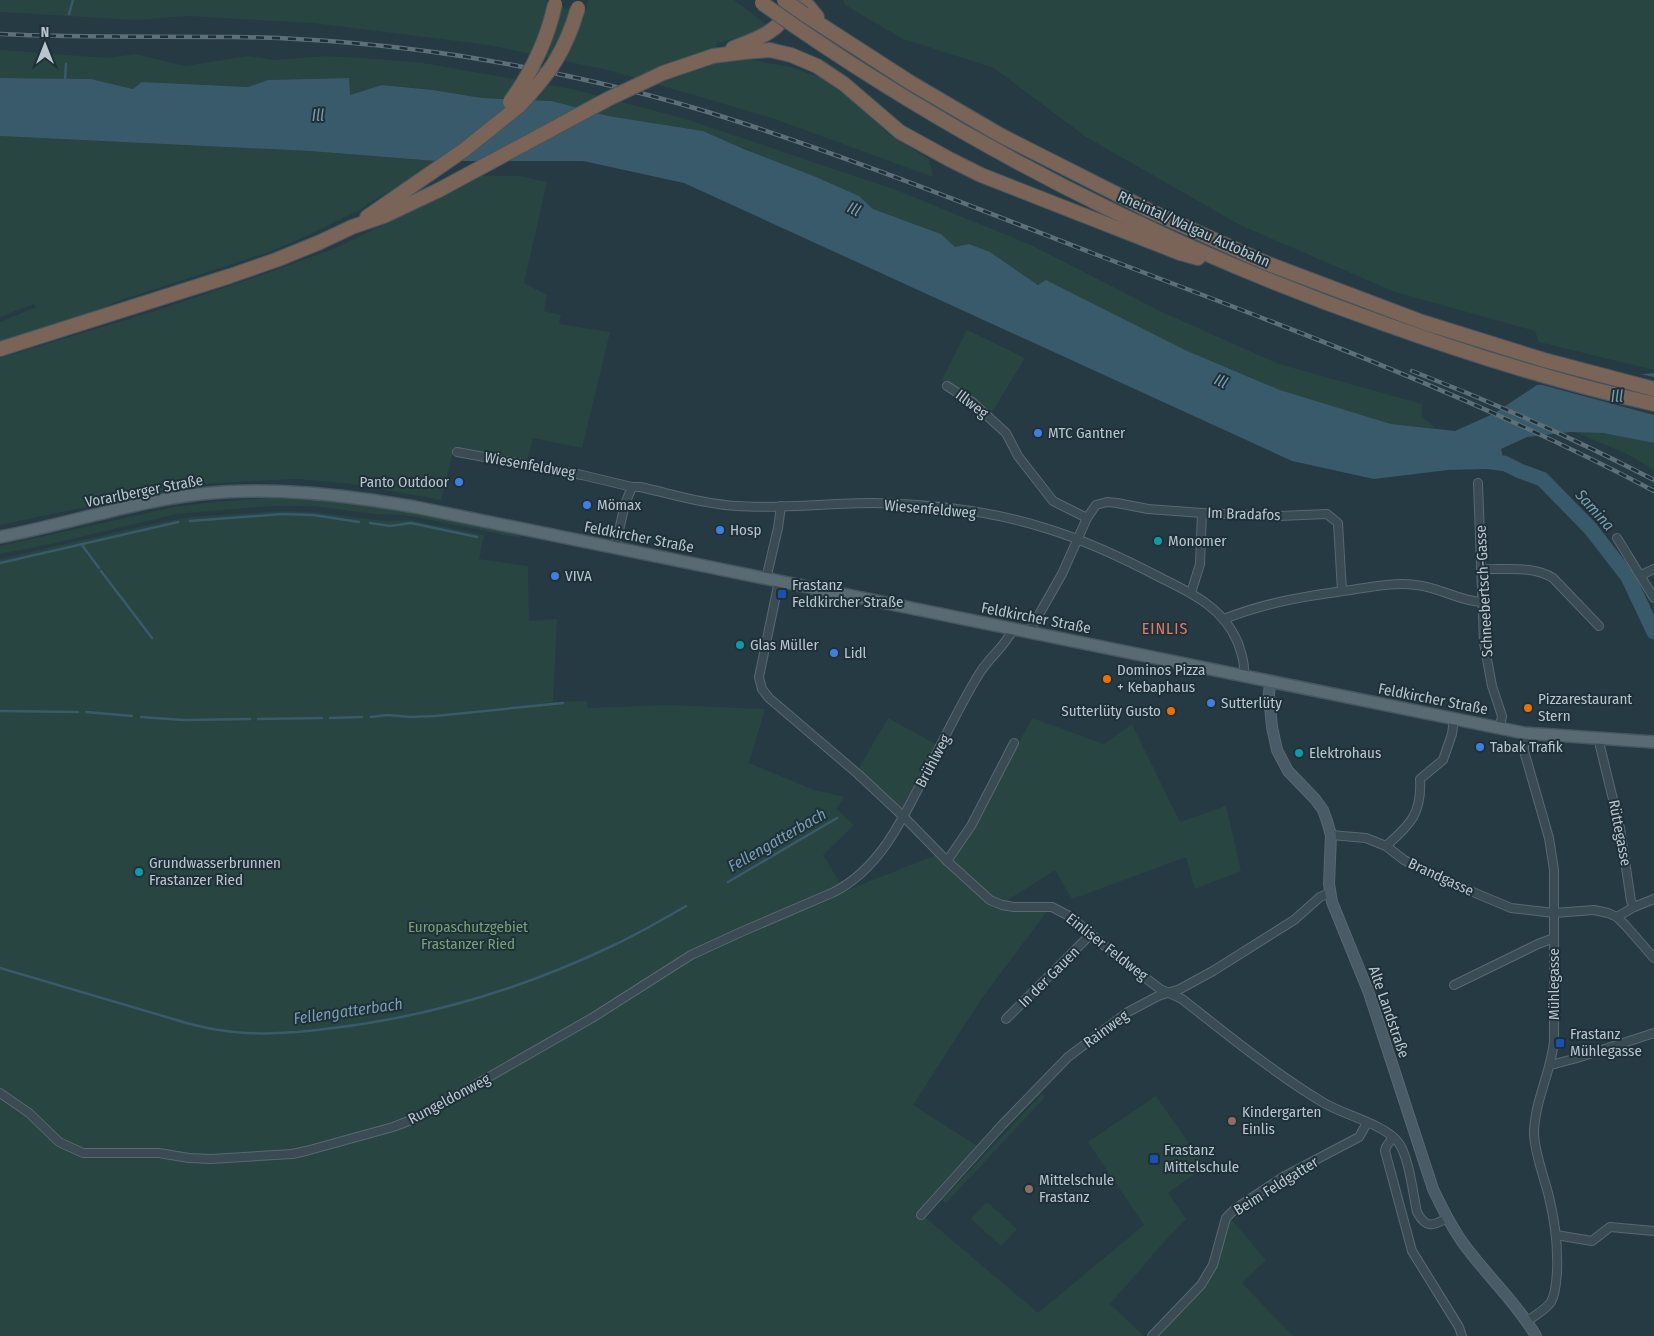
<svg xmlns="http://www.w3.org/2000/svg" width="1654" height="1336" viewBox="0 0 1654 1336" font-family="'Fira Sans Condensed',sans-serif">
<rect width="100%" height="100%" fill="#263a44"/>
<g fill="#284541">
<polygon points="0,0 547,0 546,5 586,12 588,0 734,0 767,25 755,32 716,44 724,62 740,58 791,67 821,78 853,101 889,134 929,159 933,177 772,118 612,71 489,45 313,23 188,16 136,20 0,12"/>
<polygon points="843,0 1654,0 1654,370 1539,342 1535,331 1395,292 1240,225 1086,137 994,68 903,39 845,5"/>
<polygon points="0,50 108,58 135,54 185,66 248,56 276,60 325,56 376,59 423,63 572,89 686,119 899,191 1033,246 1160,311 1279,364 1422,404 1422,416 1436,429 1391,424 1280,390 1185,350 1038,285 990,252 969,244 955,248 941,234 873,209 859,196 703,131 608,116 552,101 482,98 433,90 382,85 350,95 348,78 268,80 248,87 142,82 133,89 91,79 0,78"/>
<polygon points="0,136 310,151 436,161 398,187 367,204 367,206 311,234 269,252 118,301 91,313 0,341 0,322 36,307 34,304 0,317"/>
<polygon points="482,176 520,176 547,182 524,283 547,295 544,311 561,315 559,324 610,332 582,448 533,438 527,461 454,448 441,500 352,484 297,479 212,483 156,492 0,525 0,358 155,311 267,273 336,248"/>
<polygon points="967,330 1025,358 992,412 942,380"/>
<polygon points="1575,432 1603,433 1654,443 1654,470 1629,455"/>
<path d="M 268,498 C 352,499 435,518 518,533 L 520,538 L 405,515 L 375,514 L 313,506 L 269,506 L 176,514 L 51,544 L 0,554 L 0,546 L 174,507 L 214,502 Z"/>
<path d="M 282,511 L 312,512 L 385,521 L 410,520 L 484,535 L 479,559 L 528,566 L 529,621 L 557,619 L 553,702 L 587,701 L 588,708 L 669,705 L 765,709 L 749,763 L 814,790 L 844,797 L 836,809 L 854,825 L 823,855 L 845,891 L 936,855 L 947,865 L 973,829 L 1032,718 L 1104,744 L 1132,724 L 1180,822 L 1226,806 L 1241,871 L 1195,889 L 1186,857 L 1072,899 L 1055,870 L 997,907 L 1048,910 L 982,998 L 913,1105 L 979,1147 L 919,1212 L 1038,1313 L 1144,1225 L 1088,1142 L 1156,1096 L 1205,1167 L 1168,1193 L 1186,1219 C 1159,1246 1135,1276 1110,1304 L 1144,1336 L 0,1336 L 0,559 L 157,523 L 191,517 Z"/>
<polygon points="888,718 943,748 906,824 854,777"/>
<polygon points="1042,1094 1045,1097 946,1203 942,1200"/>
<polygon points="987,1202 1017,1229 1001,1246 971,1219"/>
<polygon points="1230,1218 1266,1260 1242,1283 1293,1336 1155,1336 1215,1270"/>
</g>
<polygon fill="#395a6b" points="0,78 91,79 133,89 142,82 248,87 268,80 349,78 350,95 382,85 433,90 482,98 552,101 608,116 703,131 744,149 816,177 859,196 873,209 941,234 955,247 969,244 990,252 1038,285 1046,280 1185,350 1280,390 1391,424 1455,431 1495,413 1537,385 1654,373 1654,443 1603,433 1570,432 1527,437 1501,449 1503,457 1519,465 1520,471 1517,473 1487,469 1448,470 1374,479 1292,461 684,183 583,161 436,161 310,151 0,136"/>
<polygon fill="#263a44" points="1635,373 1654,377 1654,415 1535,383"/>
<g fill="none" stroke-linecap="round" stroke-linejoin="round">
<g stroke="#395a6b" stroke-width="2.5">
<polyline points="69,14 73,0"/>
<polyline points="65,80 66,64"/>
<polyline points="190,521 282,514 313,515 359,522"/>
<polyline points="370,523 390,526 411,523 477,537"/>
<polyline points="82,545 99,568"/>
<polyline points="0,563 178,522"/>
<polyline points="101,571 152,638"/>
<polyline points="1,711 78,712"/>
<polyline points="86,712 132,716"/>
<polyline points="141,717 183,720 250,719"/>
<polyline points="371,717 387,715 411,717 435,716 563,703"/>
<polyline points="330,718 362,717"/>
<polyline points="258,719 322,718"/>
<polyline points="728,882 837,818"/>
<path d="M 0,968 L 190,1024 C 199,1026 209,1029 219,1030 C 254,1036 291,1033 325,1029 C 424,1018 522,989 612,946 C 638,934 662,920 686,906"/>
</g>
<polyline stroke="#395a6b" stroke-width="15" points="1504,463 1520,471 1542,479 1590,528 1628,577 1654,632"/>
<g stroke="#596871" stroke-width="10">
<g id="minor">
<polyline points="947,386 972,402 1006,433 1018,456 1053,501 1087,518"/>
<path d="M 457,452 L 582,475 L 632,487 L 640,487 C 672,494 704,504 737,506 C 782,509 828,503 873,503 C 929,504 992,511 1045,528 C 1085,540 1125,559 1163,579 C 1194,594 1224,609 1238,643 C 1242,655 1245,664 1244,676"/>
<polyline points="1478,483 1484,643 1492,686 1502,716 1500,727"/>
<polyline points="1617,538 1654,598"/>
<polyline points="615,548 625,504 632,487"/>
<path d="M 1481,569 C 1503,570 1533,565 1553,578 L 1599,626"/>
<polyline points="1641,575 1654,569"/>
<polyline points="766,579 778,528 781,506"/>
<path d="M 779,581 L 759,677 L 762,689 L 769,698 L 858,774 L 904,817 L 947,861 L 990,900 L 1002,905 L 1014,907 L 1052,907 L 1071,917 L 1113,953 L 1160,989 L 1182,999 C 1228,1035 1274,1073 1324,1103 C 1344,1115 1384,1124 1398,1142 C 1409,1156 1413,1194 1417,1212 C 1426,1229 1433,1226 1447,1218"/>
<polyline points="1191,593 1200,564 1202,513"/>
<path d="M 1224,619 C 1267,602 1306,596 1351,590 C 1372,587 1394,582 1416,585 C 1439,587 1459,601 1482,602"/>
<polyline points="1029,632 1062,574 1087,518 1096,505 1107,502 1117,503 1148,509 1202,513 1279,516 1327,514 1338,523 1342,591"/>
<path d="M 1524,733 L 1524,751 L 1549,838 L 1554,870 L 1554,1041 C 1551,1073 1534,1102 1534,1134 C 1535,1155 1544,1176 1549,1197 C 1555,1221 1558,1247 1557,1272 C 1556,1282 1556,1293 1551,1302 C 1545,1310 1535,1316 1527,1321"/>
<polyline points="1600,739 1600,746 1620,828 1631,901 1634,907 1617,917"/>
<polyline points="1331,835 1366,838 1386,846 1404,860 1430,874 1511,908 1554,913 1594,910 1608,913 1617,917 1626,926 1654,958"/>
<path d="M 1386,846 C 1411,824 1422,813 1420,779 L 1443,760 L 1452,734 L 1454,718"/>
<polyline points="947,861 971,826 1014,743"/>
<polyline points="1634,907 1654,899"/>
<polyline points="1454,985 1538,944 1554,938"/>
<polyline points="1006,1019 1091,934"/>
<polyline points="1551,1065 1577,1058 1654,1033"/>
<path d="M 0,1093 L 29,1113 L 59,1142 L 83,1153 L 159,1153 L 189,1158 L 211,1159 L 292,1154 L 306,1151 L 393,1127 L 419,1117 L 592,1018 L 691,955 L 741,932 L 834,892 C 877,870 899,826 920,785 C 940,748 957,710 979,674 C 989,657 1005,647 1013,629"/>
<polyline points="1393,1137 1386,1147 1385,1151 1412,1251 1459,1327 1462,1336"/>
<polyline points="921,1215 1002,1125 1068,1057 1128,1012 1158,996 1180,989 1213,971 1294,920 1320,897 1329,893"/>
<polyline points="1556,1235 1592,1241 1610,1227 1654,1231"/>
<polyline points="1152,1336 1201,1285 1213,1265 1226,1218 1235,1209 1283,1177 1359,1137 1367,1123"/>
</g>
</g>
<g stroke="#596871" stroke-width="12">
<path id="secondary" d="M 1270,681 L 1269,695 L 1272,727 L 1277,750 L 1288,771 L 1315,799 L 1323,810 L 1327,821 L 1331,835 L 1329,884 L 1332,902 L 1369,993 L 1433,1189 C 1442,1208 1451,1226 1463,1243 C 1486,1275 1516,1302 1536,1336"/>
</g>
<g stroke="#475760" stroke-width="14">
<path id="primary" d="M 0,537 C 67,524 132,502 200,494 C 272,486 344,495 415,507 L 1524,733 L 1654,742"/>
</g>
<g stroke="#45555e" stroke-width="16">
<g id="motorway">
<polyline points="801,0 809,7 817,17"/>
<polyline points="804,14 911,83 1000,135 1148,210 1266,263 1422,322 1544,360 1654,389"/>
<path d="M 796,27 C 977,151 1175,250 1382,323 C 1471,355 1561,383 1654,404"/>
<path d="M 733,48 C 754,40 780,32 789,9"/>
<polyline points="713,56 744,52 770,50 791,55 817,66 844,84 900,132 949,159 981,175 1180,253 1198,258"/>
<polyline points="367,217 464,150 519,106"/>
<polyline points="0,349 230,276 276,260 318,243 352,227 384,216 439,190"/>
</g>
</g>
<use href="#minor" stroke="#3b4b53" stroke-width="8"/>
<use href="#secondary" stroke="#495b66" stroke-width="10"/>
<use href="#primary" stroke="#596a73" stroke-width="11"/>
<use href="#motorway" stroke="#796457" stroke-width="14"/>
<g stroke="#5d707a" stroke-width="4.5">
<g id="rail">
<path d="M 0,34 C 78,38 157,36 235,37 C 311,38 387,45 461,56 C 553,71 644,91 733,120 C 854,159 973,207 1092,253 C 1282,325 1474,396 1654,491"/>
<path d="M 1412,371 C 1495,403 1575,439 1654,480"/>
</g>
</g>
<use href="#rail" stroke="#1f3039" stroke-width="2.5" stroke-dasharray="8" stroke-linecap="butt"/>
<g stroke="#45555e" stroke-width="16" stroke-linecap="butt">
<g id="motorway-bridge">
<polyline points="784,0 804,14"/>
<polyline points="762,3 796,27"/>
<path d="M 510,102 C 532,72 547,41 555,4"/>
<path d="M 519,106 C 550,73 565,52 578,8"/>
<polyline points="439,190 608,99 663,73 713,56"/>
</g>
</g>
<use href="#motorway-bridge" stroke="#796457" stroke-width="14"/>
</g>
<g fill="#3f7fe0" stroke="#1f3039" stroke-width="2">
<circle cx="1038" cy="433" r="5"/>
<circle cx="459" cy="482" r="5"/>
<circle cx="587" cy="505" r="5"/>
<circle cx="720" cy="530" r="5"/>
<circle cx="555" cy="576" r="5"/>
<circle cx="834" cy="653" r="5"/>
<circle cx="1211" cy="703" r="5"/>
<circle cx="1480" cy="747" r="5"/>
</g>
<g fill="#0f9aa8" stroke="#1f3039" stroke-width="2">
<circle cx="1158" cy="541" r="5"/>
<circle cx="740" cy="645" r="5"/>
<circle cx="1299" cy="753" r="5"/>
<circle cx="139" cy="872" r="5"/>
</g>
<g fill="#1a4fb4" stroke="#1f3039" stroke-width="2">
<rect x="777" y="589" width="10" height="10" rx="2.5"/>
<rect x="1555" y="1038" width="10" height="10" rx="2.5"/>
<rect x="1149" y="1154" width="10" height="10" rx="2.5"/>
</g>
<g fill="#e8710a" stroke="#1f3039" stroke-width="2">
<circle cx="1107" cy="679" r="5"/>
<circle cx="1528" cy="708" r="5"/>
<circle cx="1171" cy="711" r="5"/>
</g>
<g fill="#8d6e63" stroke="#1f3039" stroke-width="2">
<circle cx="1232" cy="1121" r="5"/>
<circle cx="1029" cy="1189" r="5"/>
</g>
<g text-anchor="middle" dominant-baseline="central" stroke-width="4" stroke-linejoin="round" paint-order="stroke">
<g font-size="15" fill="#b8c5cd" stroke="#1f3039">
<text transform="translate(1194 229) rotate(24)">Rheintal/Walgau Autobahn</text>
<text transform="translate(972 404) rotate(37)">Illweg</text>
<text transform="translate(530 465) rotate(10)">Wiesenfeldweg</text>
<text transform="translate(144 491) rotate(-11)">Vorarlberger Straße</text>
<text transform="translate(930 509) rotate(5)">Wiesenfeldweg</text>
<text transform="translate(1244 514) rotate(2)">Im Bradafos</text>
<text transform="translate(639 537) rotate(11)">Feldkircher Straße</text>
<text transform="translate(1484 591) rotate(-93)">Schneebertsch-Gasse</text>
<text transform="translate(1036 618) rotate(11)">Feldkircher Straße</text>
<text transform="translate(1433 699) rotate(11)">Feldkircher Straße</text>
<text transform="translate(933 761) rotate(-62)">Brühlweg</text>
<text transform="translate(1620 833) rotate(79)">Rüttegasse</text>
<text transform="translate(1441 877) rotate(25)">Brandgasse</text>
<text transform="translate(1107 947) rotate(38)">Einliser Feldweg</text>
<text transform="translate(1049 977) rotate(-45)">In der Gauen</text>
<text transform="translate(1554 984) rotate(-90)">Mühlegasse</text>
<text transform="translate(1389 1012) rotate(71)">Alte Landstraße</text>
<text transform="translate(1106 1029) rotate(-36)">Rainweg</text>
<text transform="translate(449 1099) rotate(-28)">Rungeldonweg</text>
<text transform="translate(1276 1186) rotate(-32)">Beim Feldgatter</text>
</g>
<g font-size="15" fill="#b8c5cd" stroke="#1f3039" text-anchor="start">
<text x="1048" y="433">MTC Gantner</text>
<text x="449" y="482" text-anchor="end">Panto Outdoor</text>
<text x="597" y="505">Mömax</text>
<text x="730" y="530">Hosp</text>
<text x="1168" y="541">Monomer</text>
<text x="565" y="576">VIVA</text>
<text x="792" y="585">Frastanz<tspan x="792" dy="17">Feldkircher Straße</tspan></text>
<text x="750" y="645">Glas Müller</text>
<text x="844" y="653">Lidl</text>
<text x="1117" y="670">Dominos Pizza<tspan x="1117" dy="17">+ Kebaphaus</tspan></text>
<text x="1538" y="699">Pizzarestaurant<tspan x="1538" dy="17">Stern</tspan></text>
<text x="1221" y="703">Sutterlüty</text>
<text x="1161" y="711" text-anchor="end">Sutterlüty Gusto</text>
<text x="1490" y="747">Tabak Trafik</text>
<text x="1309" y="753">Elektrohaus</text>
<text x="149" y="863">Grundwasserbrunnen<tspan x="149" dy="17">Frastanzer Ried</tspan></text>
<text x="1570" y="1034">Frastanz<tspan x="1570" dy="17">Mühlegasse</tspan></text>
<text x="1242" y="1112">Kindergarten<tspan x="1242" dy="17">Einlis</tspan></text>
<text x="1164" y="1150">Frastanz<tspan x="1164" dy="17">Mittelschule</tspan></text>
<text x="1039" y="1180">Mittelschule<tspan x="1039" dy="17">Frastanz</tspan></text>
</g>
<g font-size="15" fill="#76a375" stroke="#1f3039">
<text x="468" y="927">Europaschutzgebiet<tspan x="468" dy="17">Frastanzer Ried</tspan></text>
</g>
<g font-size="16" font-style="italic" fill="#779eb0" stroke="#1f3039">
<text x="318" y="115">Ill</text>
<text transform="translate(854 209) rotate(25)">Ill</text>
<text transform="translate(1221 381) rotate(25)">Ill</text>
<text x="1617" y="396">Ill</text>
<text transform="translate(1595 510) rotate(48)">Samina</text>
<text transform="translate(777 840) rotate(-30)">Fellengatterbach</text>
<text transform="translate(348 1011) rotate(-8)">Fellengatterbach</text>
</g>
<g font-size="16" letter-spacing="1" fill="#da7d66" stroke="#1f3039">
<text x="1165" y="628">EINLIS</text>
</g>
</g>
<g transform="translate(45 45)" stroke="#1f3039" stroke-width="4" paint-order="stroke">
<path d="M0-4L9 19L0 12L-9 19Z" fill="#b8c5cd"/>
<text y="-8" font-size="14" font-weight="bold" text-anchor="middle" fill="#b8c5cd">N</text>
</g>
</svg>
